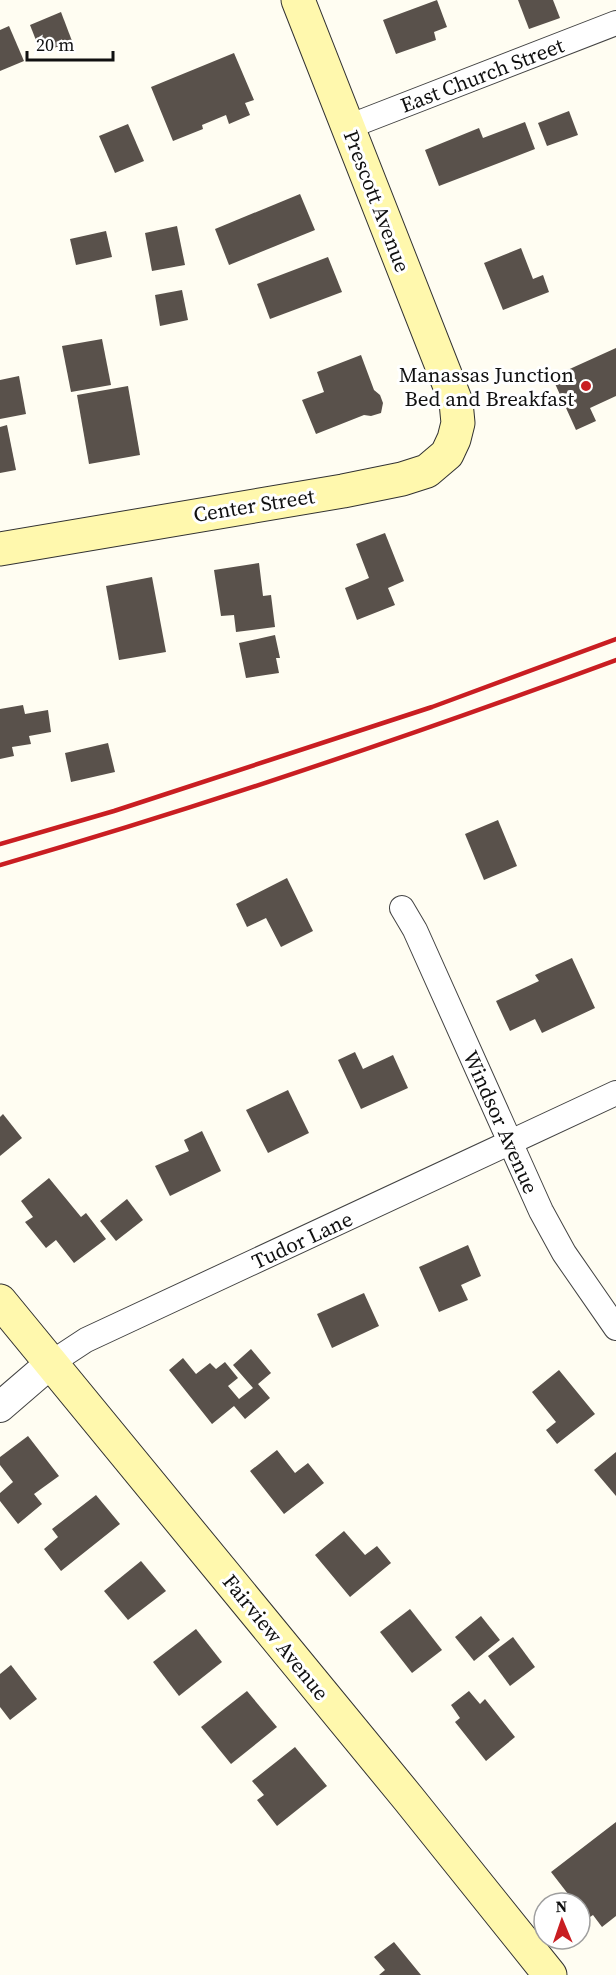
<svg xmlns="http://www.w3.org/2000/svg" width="616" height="1975" viewBox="0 0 616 1975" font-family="'Source Serif 4',serif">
<rect width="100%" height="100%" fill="#fffdf2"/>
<g fill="#59514b">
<polygon points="437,0 447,27 434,32 436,40 396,54 383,20"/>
<polygon points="518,0 553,0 560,18 529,29"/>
<polygon points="61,12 72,41 41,53 30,25"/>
<polygon points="9,26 24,61 0,71 0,30"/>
<polygon points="234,53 254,100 245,103 250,115 229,124 226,115 202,125 203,129 173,141 151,87"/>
<polygon points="569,111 578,135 547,146 538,123"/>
<polygon points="525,122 535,149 439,186 425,150 479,128 483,138"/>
<polygon points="128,124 144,161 115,173 99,136"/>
<polygon points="300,194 315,230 229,265 215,229"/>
<polygon points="177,226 185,265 152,271 145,233"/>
<polygon points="106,231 112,257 76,265 70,239"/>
<polygon points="521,248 533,279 543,275 549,292 503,310 484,263"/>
<polygon points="328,257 342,292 270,319 257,284"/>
<polygon points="182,290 188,320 160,326 155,295"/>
<polygon points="102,339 111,385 71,392 62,346"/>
<polygon points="616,348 616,396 590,408 596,421 576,430 552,377"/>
<polygon points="361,355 374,390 380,395 383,403 381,413 371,416 364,415 316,434 302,400 324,392 317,372"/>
<polygon points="19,376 26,414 0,419 0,380"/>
<polygon points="128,386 140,455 89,464 77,395"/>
<polygon points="7,425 16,470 0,473 0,427"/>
<polygon points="385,533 404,581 388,588 395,605 357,620 345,588 369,578 356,544"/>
<polygon points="259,563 263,596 271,595 275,627 236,632 234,615 221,616 214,570"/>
<polygon points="152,577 166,652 119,660 106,586"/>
<polygon points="275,635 280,658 276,658 279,673 246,678 239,643"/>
<polygon points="23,705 25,714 48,710 51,732 29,736 31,744 12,747 14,756 0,759 0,709"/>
<polygon points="108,743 115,772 71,782 65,753"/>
<polygon points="498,820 517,866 484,880 465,834"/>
<polygon points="287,878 313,931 281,947 266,918 247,927 236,904"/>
<polygon points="572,958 595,1008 542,1033 535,1019 510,1031 496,1001 539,981 535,975"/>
<polygon points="355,1052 363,1069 393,1055 408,1088 361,1109 338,1060"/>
<polygon points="288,1090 309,1133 268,1153 246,1110"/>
<polygon points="3,1114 22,1138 0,1156 0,1117"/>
<polygon points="202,1131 221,1171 170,1196 155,1166 189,1151 184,1140"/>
<polygon points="49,1178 81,1217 86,1213 106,1239 74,1263 56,1240 46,1248 25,1222 33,1217 21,1201"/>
<polygon points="127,1199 143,1220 116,1241 100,1221"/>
<polygon points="468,1245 481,1276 461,1285 468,1300 439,1312 419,1267"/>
<polygon points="364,1293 379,1326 332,1348 317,1314"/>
<polygon points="251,1349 271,1373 258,1384 270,1398 245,1419 234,1406 212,1424 169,1370 183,1358 196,1374 210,1363 216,1369 225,1362 238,1378 228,1386 239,1399 253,1388 233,1365"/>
<polygon points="559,1370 595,1414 557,1444 546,1430 556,1422 532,1392"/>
<polygon points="28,1436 59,1476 34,1494 42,1504 18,1524 0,1501 0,1493 13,1482 0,1465 0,1457"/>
<polygon points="277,1450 295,1473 308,1463 324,1483 284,1514 250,1471"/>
<polygon points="616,1452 616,1496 594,1470"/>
<polygon points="96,1495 120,1524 61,1571 44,1549 58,1537 52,1529"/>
<polygon points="344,1531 365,1555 377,1546 391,1563 350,1597 315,1555"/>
<polygon points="141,1561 166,1591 128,1620 104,1591"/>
<polygon points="410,1609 442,1650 412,1673 380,1632"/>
<polygon points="481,1616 500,1640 474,1661 455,1637"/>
<polygon points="196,1629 222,1662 179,1696 153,1662"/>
<polygon points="513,1637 535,1667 510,1686 488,1656"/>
<polygon points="11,1665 37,1699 10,1720 0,1707 0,1674"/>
<polygon points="247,1691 277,1727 231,1764 201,1727"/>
<polygon points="469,1691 480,1704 485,1699 515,1737 486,1761 455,1722 460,1718 451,1705"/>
<polygon points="295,1747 327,1786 277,1826 257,1800 264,1795 252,1781"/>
<polygon points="616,1822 616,1916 602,1927 593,1915 587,1919 580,1910 580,1903 575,1903 551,1872"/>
<polygon points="394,1942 421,1975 379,1975 385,1970 374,1957"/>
</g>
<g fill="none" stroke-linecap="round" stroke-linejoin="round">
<g stroke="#434343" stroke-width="26">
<g id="minor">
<polyline points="348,127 616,23"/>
<polyline points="402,908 415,930 541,1211 564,1253 616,1328"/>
<polyline points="51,1363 86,1340 616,1093"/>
</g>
</g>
<g stroke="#434343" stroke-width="32">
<polyline id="tertiary" points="0,1407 51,1363"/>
</g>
<g stroke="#323232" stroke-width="35">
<g id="secondary">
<polyline points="0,549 343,491 402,479 427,471 447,454 454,439 458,423 456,402 298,0"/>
<polyline points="0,1301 408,1798 550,1975"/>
</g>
</g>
<use href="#minor" stroke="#fff" stroke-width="24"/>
<use href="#tertiary" stroke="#fff" stroke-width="30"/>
<use href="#secondary" stroke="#fff8ad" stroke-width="33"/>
<g stroke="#c91e22" stroke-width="4.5">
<polyline points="0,844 114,811 432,707 616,639"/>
<path d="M 0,865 C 208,805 413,735 616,660"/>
</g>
</g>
<circle fill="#c91e22" stroke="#fff" stroke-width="2" cx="586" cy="386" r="6"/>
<g text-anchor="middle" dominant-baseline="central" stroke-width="6" stroke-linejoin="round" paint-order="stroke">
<g font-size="21" fill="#101010" stroke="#fff">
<text transform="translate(482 75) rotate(-21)">East Church Street</text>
<text transform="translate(377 201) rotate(69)">Prescott Avenue</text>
<text transform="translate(254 505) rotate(-9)">Center Street</text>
<text transform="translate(501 1122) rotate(66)">Windsor Avenue</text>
<text transform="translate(302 1240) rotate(-25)">Tudor Lane</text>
<text transform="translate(276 1637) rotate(51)">Fairview Avenue</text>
</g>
<g font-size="21" fill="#101010" stroke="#fff" text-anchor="end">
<text x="574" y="374">Manassas Junction<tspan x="574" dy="24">Bed and Breakfast</tspan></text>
</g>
</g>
<g transform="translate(562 1921) rotate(358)"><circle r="28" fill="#ffffff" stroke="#9f9f9f" stroke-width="1.5"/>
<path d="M0-4.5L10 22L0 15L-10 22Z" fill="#c91e22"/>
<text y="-9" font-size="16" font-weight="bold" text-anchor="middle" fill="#101010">N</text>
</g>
<path d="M27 51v9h86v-9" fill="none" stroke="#101010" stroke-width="3"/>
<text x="36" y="51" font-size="18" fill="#101010" stroke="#ffffff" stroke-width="4.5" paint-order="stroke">20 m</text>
</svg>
